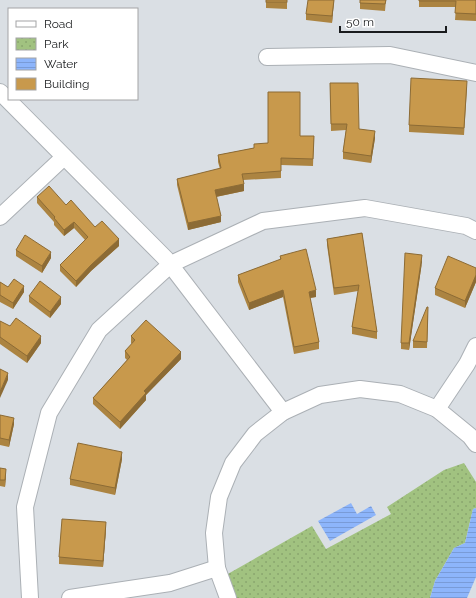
<svg xmlns="http://www.w3.org/2000/svg" width="476" height="598" viewBox="0 0 476 598" font-family="Raleway,sans-serif">
<defs>
<pattern id="park-dots" width="8" height="8" patternUnits="userSpaceOnUse"><rect width="8" height="8" fill="#a1c280"/><path d="M2 2h.1M6 6h.1" fill="none" stroke="#8aa66e" stroke-width="1.8" stroke-linecap="round"/></pattern>
<pattern id="water-rules" width="6" height="5" patternUnits="userSpaceOnUse"><rect width="6" height="5" fill="#8db5fb"/><path d="M0 2.5h6" fill="none" stroke="#799bd7"/></pattern>
</defs>
<rect width="100%" height="100%" fill="#dadfe4"/>
<polygon fill="url(#park-dots)" points="464,463 476,482 476,508 473,509 465,543 454,548 435,581 430,598 236,598 226,575 312,526 326,549 391,514 387,507 444,470"/>
<g fill="url(#water-rules)">
<polygon points="351,503 357,514 371,506 376,515 330,541 318,521"/>
<polygon points="476,508 476,577 467,598 430,598 435,581 454,548 465,543 473,509"/>
</g>
<g fill="none" stroke-linecap="round" stroke-linejoin="round">
<g stroke="#abb0b5" stroke-width="18">
<g id="minor">
<polyline points="267,57 390,55 476,73"/>
<polyline points="0,92 166,259 283,412"/>
<polyline points="0,217 64,157"/>
<polyline points="437,409 467,364 476,346"/>
<polyline points="30,598 25,507 49,413 99,330 171,264 263,221 365,208 466,226 476,231"/>
<polyline points="70,598 170,583 217,568"/>
<polyline points="228,598 217,568 214,533 219,497 233,463 255,434 283,412 320,395 360,389 400,394 437,409 470,436 476,444"/>
</g>
</g>
<use href="#minor" stroke="#fff" stroke-width="16"/>
</g>
<g fill="#ac8441">
<polygon points="266,0 287,0 287,9 266,8"/>
<polygon points="334,0 332,23 306,20 306,14"/>
<polygon points="360,0 386,0 385,11 360,9"/>
<polygon points="419,0 476,0 476,21 455,20 456,7 419,7"/>
<polygon points="330,83 359,129 375,138 371,163 343,159 343,152 346,130 331,131"/>
<polygon points="467,87 464,135 409,132 409,125"/>
<polygon points="300,136 314,136 313,166 281,165 281,178 243,180 244,191 216,197 221,222 188,230 177,185 177,179 220,169 218,162 218,155 254,148 268,143"/>
<polygon points="37,197 66,205 119,246 91,271 76,287 60,271 60,265 85,240 74,228 64,236 54,225 54,222 37,203"/>
<polygon points="362,233 377,332 377,339 352,334 352,327 358,291 334,295 327,245 327,239"/>
<polygon points="16,250 51,258 42,273 16,256"/>
<polygon points="280,256 316,297 310,298 319,342 319,349 294,354 283,297 249,310 238,282 238,275 280,260"/>
<polygon points="422,262 409,350 401,349 401,343"/>
<polygon points="476,268 476,282 465,308 435,295 435,288"/>
<polygon points="0,282 8,287 24,292 13,309 0,302"/>
<polygon points="29,296 61,304 50,318 29,302"/>
<polygon points="428,314 427,348 413,348 413,341"/>
<polygon points="0,321 41,343 27,363 0,344"/>
<polygon points="131,336 181,359 146,395 146,400 120,429 93,404 93,398 127,360 125,358 125,351 132,344 131,343"/>
<polygon points="0,415 14,424 9,447 0,445"/>
<polygon points="122,459 115,495 70,485 70,479"/>
<polygon points="0,468 6,475 5,487 0,486"/>
<polygon points="106,529 103,567 59,564 59,557"/>
</g>
<g fill="#8c6b35">
<polygon points="334,0 332,23 332,16"/>
<polygon points="375,131 375,138 371,163 371,156"/>
<polygon points="244,184 244,191 215,197 215,190"/>
<polygon points="221,216 221,222 188,230 188,223"/>
<polygon points="74,222 74,228 64,236 64,230"/>
<polygon points="119,239 119,246 91,271 76,287 76,281 91,265"/>
<polygon points="51,252 51,258 42,273 42,266"/>
<polygon points="422,255 422,262 409,350 409,343"/>
<polygon points="476,275 476,282 465,308 465,301"/>
<polygon points="24,286 24,292 13,309 13,303"/>
<polygon points="283,290 283,297 249,310 249,303"/>
<polygon points="316,290 316,297 309,298 309,292"/>
<polygon points="61,297 61,304 50,318 50,312"/>
<polygon points="41,336 41,343 27,363 27,356"/>
<polygon points="181,352 181,359 146,395 146,400 120,429 120,422 144,391"/>
<polygon points="8,373 8,380 0,398 0,392"/>
<polygon points="14,418 14,424 9,447 9,440"/>
<polygon points="122,452 122,459 115,495 115,488"/>
<polygon points="6,469 6,475 5,487 5,480"/>
<polygon points="106,522 106,529 103,567 103,561"/>
</g>
<g fill="#c8994c" stroke="#8c6b35">
<rect x="266" y="0" width="21" height="2"/>
<polygon points="308,0 334,0 332,16 306,14"/>
<polygon points="360,0 386,0 385,4 360,3"/>
<polygon points="419,0 476,0 476,14 455,13 456,1 419,1"/>
<polygon points="411,78 467,81 464,128 409,125"/>
<polygon points="330,83 358,83 359,129 375,131 371,156 343,152 347,124 331,124"/>
<polygon points="268,92 300,92 300,136 314,136 313,159 281,158 281,171 242,174 244,184 215,190 221,216 188,223 177,179 221,168 218,155 254,148 254,144 268,143"/>
<polygon points="49,186 66,205 71,200 95,227 102,221 119,239 91,265 76,281 60,265 88,237 74,222 64,230 54,218 55,217 37,197"/>
<polygon points="362,233 377,332 352,327 359,285 334,288 327,239"/>
<polygon points="25,235 51,252 42,266 16,250"/>
<polygon points="306,249 316,290 309,292 319,342 294,347 283,290 249,303 238,275 281,259 280,256"/>
<polygon points="405,253 422,255 409,343 401,343"/>
<polygon points="448,256 476,268 476,275 465,301 435,288"/>
<polygon points="14,279 24,286 13,303 0,295 0,282 8,287"/>
<polygon points="40,281 61,297 50,312 29,296"/>
<polygon points="427,307 428,307 427,342 413,341"/>
<polygon points="16,318 41,336 27,356 0,337 0,321 10,326"/>
<polygon points="146,320 181,352 144,391 146,393 120,422 93,398 130,357 125,351 135,340 131,336"/>
<polygon points="0,369 8,373 0,392"/>
<polygon points="0,415 14,418 9,440 0,438"/>
<polygon points="78,443 122,452 115,488 70,479"/>
<polygon points="0,468 6,469 5,480 0,480"/>
<polygon points="62,519 106,522 103,561 59,557"/>
</g>
<rect x="8" y="8" width="130" height="92" fill="#ffffff" stroke="#a3a4a5"/>
<rect x="16" y="21" width="20" height="6" fill="#ffffff" stroke="#a3a4a5"/>
<text x="44" y="28" font-size="12" fill="#191b1d">Road</text>
<rect x="16" y="38" width="20" height="12" fill="url(#park-dots)" stroke="#a3a4a5"/>
<text x="44" y="48" font-size="12" fill="#191b1d">Park</text>
<rect x="16" y="58" width="20" height="12" fill="url(#water-rules)" stroke="#a3a4a5"/>
<text x="44" y="68" font-size="12" fill="#191b1d">Water</text>
<rect x="16" y="78" width="20" height="12" fill="#c8994c" stroke="#a3a4a5"/>
<text x="44" y="88" font-size="12" fill="#191b1d">Building</text>
<path d="M340 26v6h106v-6" fill="none" stroke="#191b1d" stroke-width="2"/>
<text x="346" y="26" font-size="12" fill="#191b1d" stroke="#ffffff" stroke-width="3" paint-order="stroke">50 m</text>
</svg>
